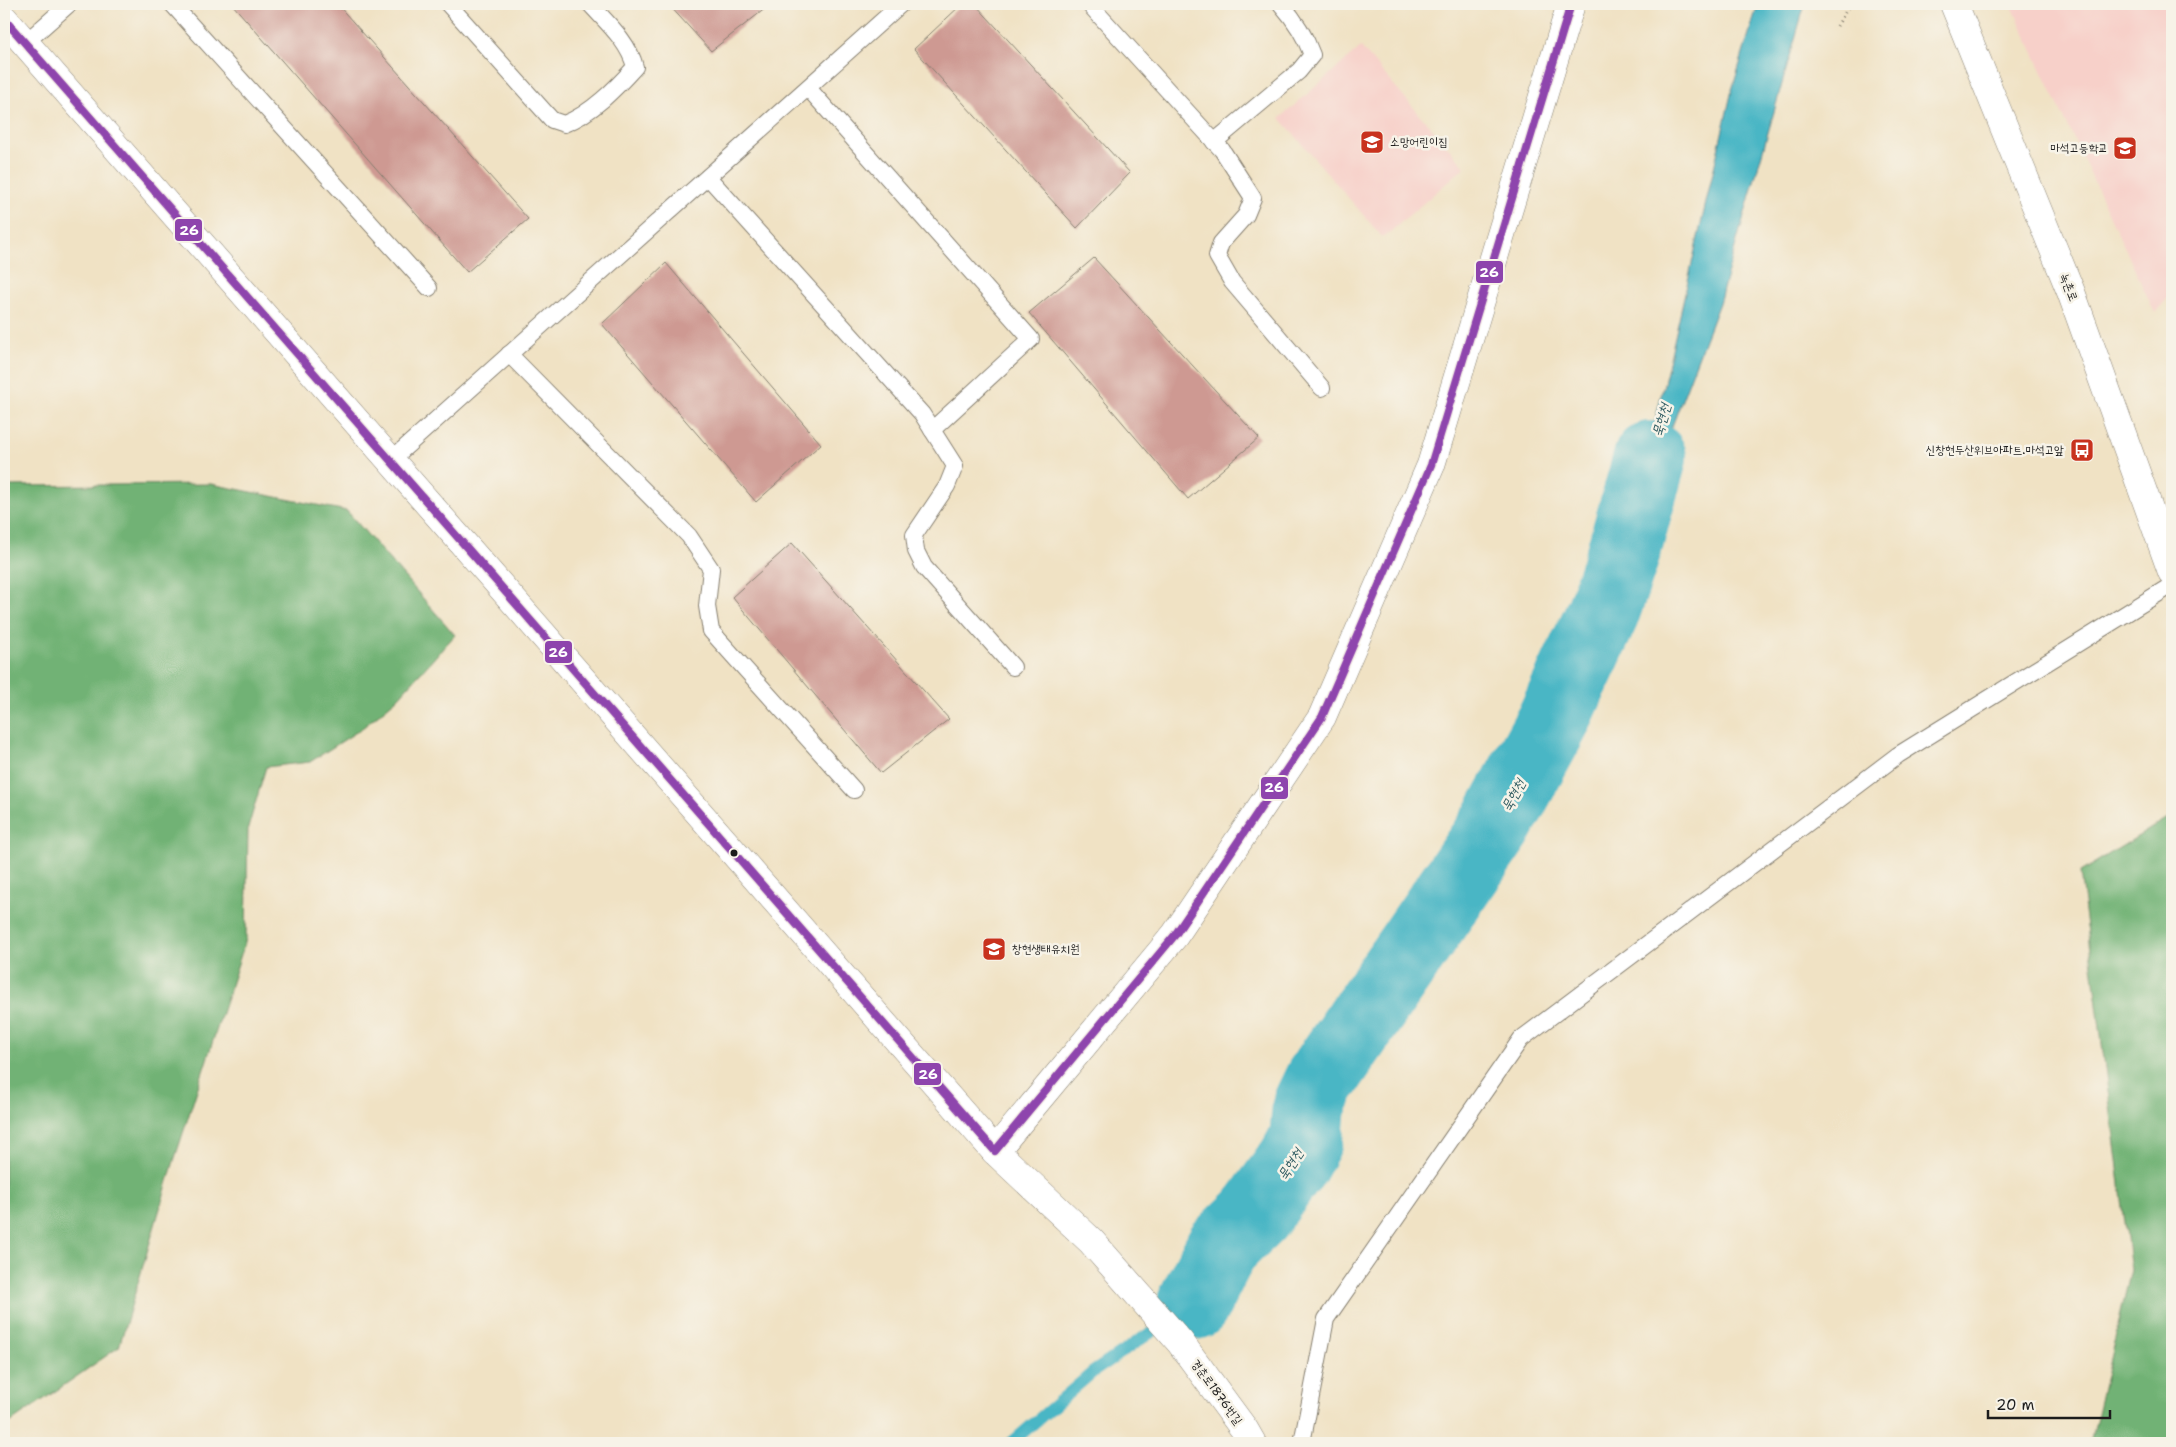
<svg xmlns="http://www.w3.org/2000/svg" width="2176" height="1447" viewBox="0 0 2176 1447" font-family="'Shantell Sans','Poor Story',sans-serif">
<rect width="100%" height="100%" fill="#f7f3e8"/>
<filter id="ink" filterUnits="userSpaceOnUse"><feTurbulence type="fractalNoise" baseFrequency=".02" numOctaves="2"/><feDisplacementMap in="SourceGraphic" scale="10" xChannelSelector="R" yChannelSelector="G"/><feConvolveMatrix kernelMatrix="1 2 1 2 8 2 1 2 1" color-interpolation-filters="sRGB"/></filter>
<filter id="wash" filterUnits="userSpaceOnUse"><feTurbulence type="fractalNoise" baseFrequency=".0096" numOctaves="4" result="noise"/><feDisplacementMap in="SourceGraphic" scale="20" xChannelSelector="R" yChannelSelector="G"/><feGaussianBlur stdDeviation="1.12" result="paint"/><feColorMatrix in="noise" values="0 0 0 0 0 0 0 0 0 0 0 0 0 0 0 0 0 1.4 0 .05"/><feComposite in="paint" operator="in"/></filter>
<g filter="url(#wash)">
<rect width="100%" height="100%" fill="#f0e2c4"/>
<g fill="#f7d0c9">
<polygon points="2011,4 2172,4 2172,293 2155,313"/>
<polygon points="1361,47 1465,167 1383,238 1280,118"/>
</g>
<g fill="#71b274" stroke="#466748">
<polygon points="211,484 347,511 455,635 397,699 361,729 310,762 266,767 248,828 246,939 174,1161 119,1347 4,1427 4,486"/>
<polygon points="2171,816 2172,1443 2090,1443 2131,1270 2080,872"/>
</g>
<polygon fill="#49b6c5" stroke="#326970" points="1758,4 1805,4 1719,303 1622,557 1668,367 1732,90"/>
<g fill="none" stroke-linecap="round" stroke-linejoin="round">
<polyline stroke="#49b6c5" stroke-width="12" points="1011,1443 1093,1372 1194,1303"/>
<polyline stroke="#49b6c5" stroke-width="74" points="1194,1303 1222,1247 1255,1215 1294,1161 1306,1139 1309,1105 1321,1080 1496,826 1552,723 1603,612 1622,557 1650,458"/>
</g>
<g id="blocks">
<g fill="#ce9992">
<polygon points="232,4 337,4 528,219 467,272"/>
<polygon points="668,4 771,4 711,51"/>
<polygon points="962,4 975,4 1130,173 1077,228 914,49"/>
<polygon points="1094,258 1259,438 1188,499 1029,313"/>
<polygon points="666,263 821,444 756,502 602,324"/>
<polygon points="792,543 949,719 881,773 732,597"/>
</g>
</g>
</g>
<g filter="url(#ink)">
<use href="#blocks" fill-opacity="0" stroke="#867f70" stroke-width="1"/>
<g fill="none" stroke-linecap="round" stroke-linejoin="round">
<g stroke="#867f70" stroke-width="18">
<g id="lane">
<polyline points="172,4 429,288"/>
<path d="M 448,4 L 552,120 L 564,124 C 591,114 616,88 635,67 C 629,42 606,22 590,4"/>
<polyline points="1089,4 1222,150 1253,198 1246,215 1221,243 1217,256 1232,282 1322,388"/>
<polyline points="25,43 69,4"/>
<polyline points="808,88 1031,339 932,430"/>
<path d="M 1214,142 L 1299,71 L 1312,55 C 1305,35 1295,20 1281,4"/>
<polyline points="708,177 922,414 955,466 947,486 914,535 916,551 924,567 1013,667"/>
<polyline points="509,354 689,536 711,569 707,606 711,631 854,790"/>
<polyline points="391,460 901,4"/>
<polyline points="1302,1443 1326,1319 1521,1039 1898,755 2172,585"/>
</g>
</g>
<g stroke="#867f70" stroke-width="29">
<g id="street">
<polyline points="1954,4 2071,292 2172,572"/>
<polyline points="4,19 995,1151 1175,935 1322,717 1431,465 1571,4"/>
<polyline points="995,1151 1091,1241 1180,1342 1244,1429 1252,1443"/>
</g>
</g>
<polyline stroke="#867f70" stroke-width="3" stroke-dasharray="1 4" stroke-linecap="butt" points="1837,26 1850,4"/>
<use href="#lane" stroke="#fff" stroke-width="16"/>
<use href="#street" stroke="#fff" stroke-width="28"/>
<g stroke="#f7f3e8" stroke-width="11">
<polyline id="bus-1" points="4,19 995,1151 1175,935 1322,717 1431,465 1571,4"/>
</g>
<use href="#bus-1" stroke="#8e44ad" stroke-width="8"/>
</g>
</g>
<defs>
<g id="school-square" transform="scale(1.25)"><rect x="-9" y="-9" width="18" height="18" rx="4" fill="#c8321e" stroke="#f7f3e8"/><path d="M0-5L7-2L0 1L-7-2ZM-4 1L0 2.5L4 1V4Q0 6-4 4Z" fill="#fff"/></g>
<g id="bus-square" transform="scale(1.25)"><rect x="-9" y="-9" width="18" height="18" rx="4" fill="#c8321e" stroke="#f7f3e8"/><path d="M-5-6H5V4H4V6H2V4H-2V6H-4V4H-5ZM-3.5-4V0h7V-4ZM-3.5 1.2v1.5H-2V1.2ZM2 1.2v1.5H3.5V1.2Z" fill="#fff"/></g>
</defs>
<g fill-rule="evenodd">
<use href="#school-square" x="1372" y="142"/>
<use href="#school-square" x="2125" y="148"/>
<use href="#bus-square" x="2082" y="450"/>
<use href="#school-square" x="994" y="949"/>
</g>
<circle fill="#1c1c1c" stroke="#f7f3e8" stroke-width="2" cx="734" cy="853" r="4.5"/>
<g text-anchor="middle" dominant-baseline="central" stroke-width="5" stroke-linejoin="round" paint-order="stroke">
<g font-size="12" fill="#1c1c1c" stroke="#f7f3e8" text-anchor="start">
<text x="1390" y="142">소망어린이집</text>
<text x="2108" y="148" text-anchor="end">마석고등학교</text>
<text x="2064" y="450" text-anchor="end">신창현두산위브아파트.마석고앞</text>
<text x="1012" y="949">창현생태유치원</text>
</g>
<g font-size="12" fill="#1c1c1c" stroke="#f7f3e8">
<text transform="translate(2069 287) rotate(69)">녹촌로</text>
<text transform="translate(1217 1392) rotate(54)">경춘로1876번길</text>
</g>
<g font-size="14" font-style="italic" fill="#2e5a60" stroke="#f7f3e8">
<text transform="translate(1661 420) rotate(-74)">묵현천</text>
<text transform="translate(1513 795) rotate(-61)">묵현천</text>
<text transform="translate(1290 1164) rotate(-57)">묵현천</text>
</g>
</g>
<g stroke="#f7f3e8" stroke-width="2">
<rect x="174" y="218" width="29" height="24" rx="5" fill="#8e44ad"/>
<rect x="1475" y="260" width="29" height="24" rx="5" fill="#8e44ad"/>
<rect x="544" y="640" width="29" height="24" rx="5" fill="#8e44ad"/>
<rect x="1260" y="776" width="29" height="24" rx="5" fill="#8e44ad"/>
<rect x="913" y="1062" width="29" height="24" rx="5" fill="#8e44ad"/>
</g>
<g font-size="14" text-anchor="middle" font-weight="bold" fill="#fff">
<text x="189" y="235">26</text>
<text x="1489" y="277">26</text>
<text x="558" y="657">26</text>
<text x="1274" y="792">26</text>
<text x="928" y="1079">26</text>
</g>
<rect width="2176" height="1447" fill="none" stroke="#f7f3e8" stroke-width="20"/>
<path d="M1988 1410v8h122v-8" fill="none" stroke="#1c1c1c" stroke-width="2.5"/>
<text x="1996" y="1410" font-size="15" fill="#1c1c1c" stroke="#f7f3e8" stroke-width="4" paint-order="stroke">20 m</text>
</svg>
